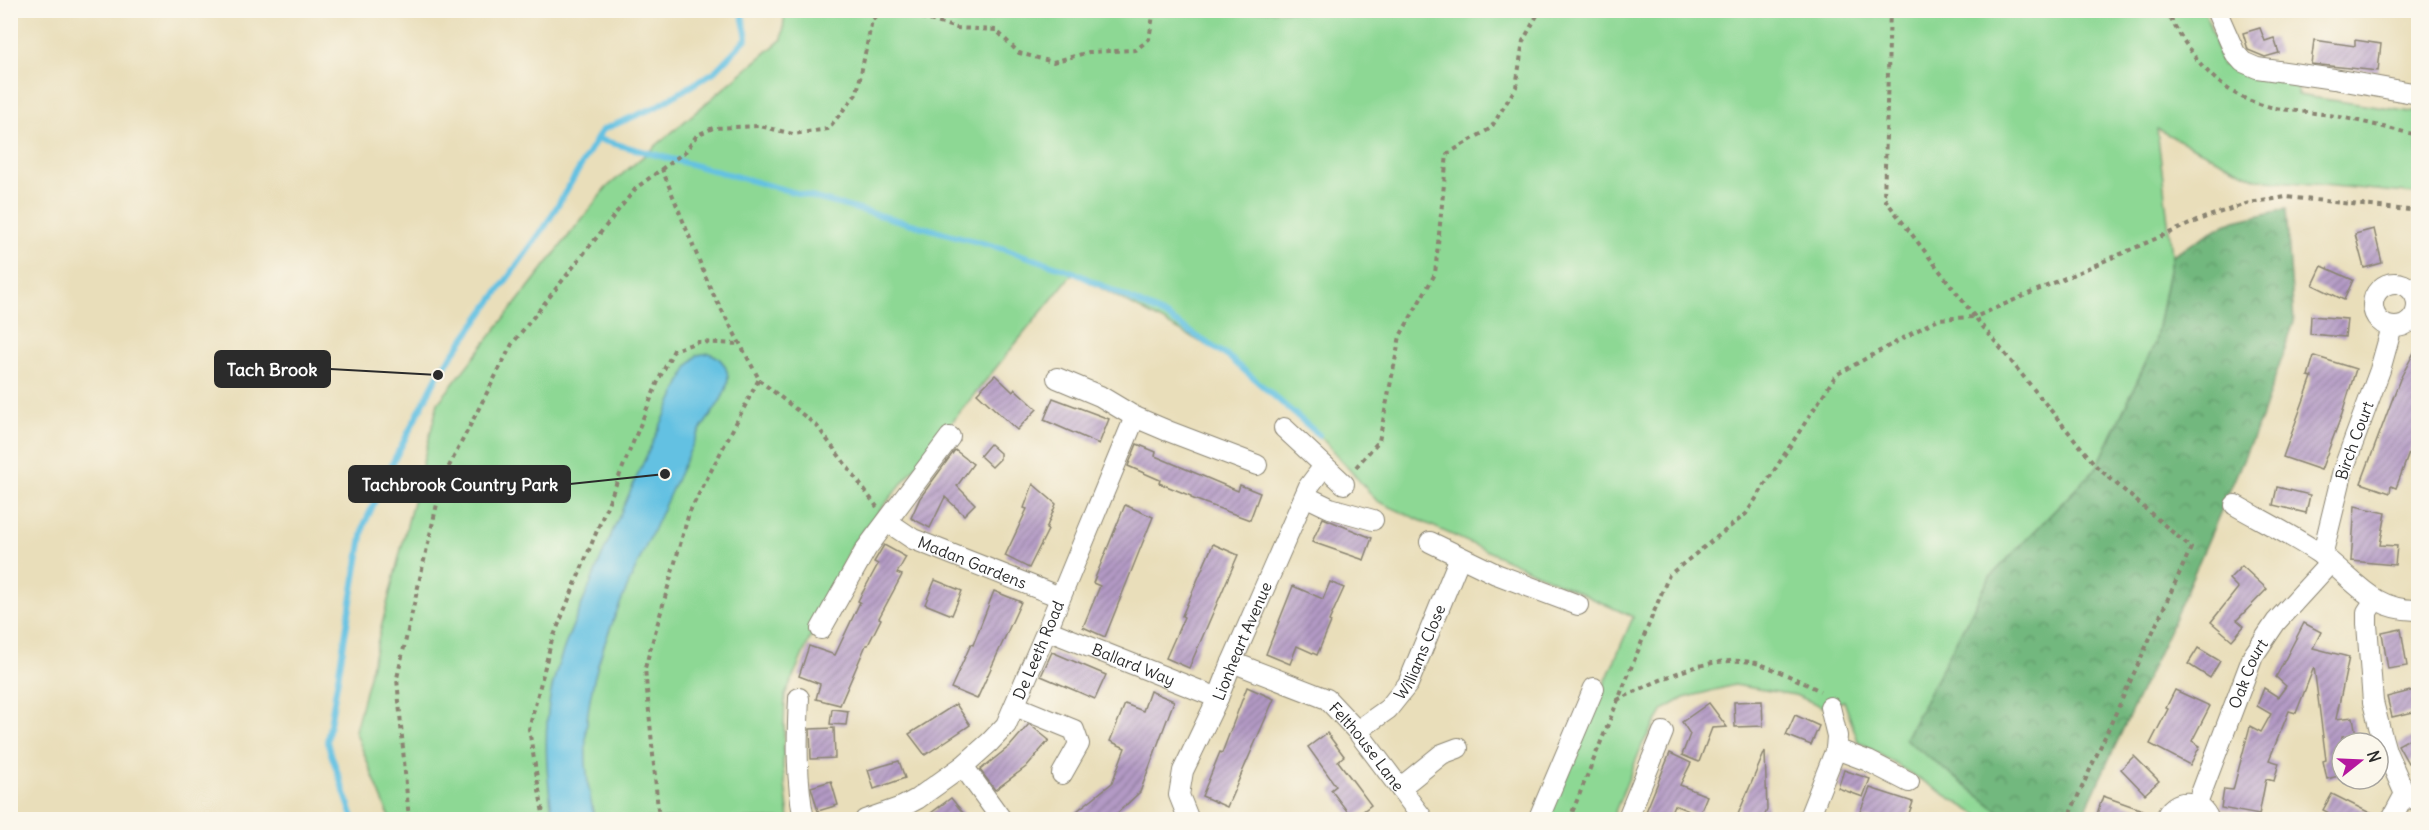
<svg xmlns="http://www.w3.org/2000/svg" width="2429" height="830" viewBox="0 0 2429 830" font-family="Delius,sans-serif">
<defs>
<pattern id="forest-crowns" width="20" height="18" patternUnits="userSpaceOnUse" patternTransform="scale(1.5)"><rect width="20" height="18" fill="#72b87e"/><path d="M2 6a3 3 0 1 1 6 0M12 15a3 3 0 1 1 6 0" fill="none" stroke="#5e9667"/></pattern>
<pattern id="building-hatch" width="6" height="6" patternUnits="userSpaceOnUse" patternTransform="scale(1.5)"><rect width="6" height="6" fill="#b39ac5"/><path d="M-1 1l2-2M0 6l6-6M5 7l2-2" fill="none" stroke="#927ea0"/></pattern>
</defs>
<rect width="100%" height="100%" fill="#fbf7ec"/>
<filter id="ink" filterUnits="userSpaceOnUse"><feTurbulence type="fractalNoise" baseFrequency=".0167" numOctaves="2"/><feDisplacementMap in="SourceGraphic" scale="12" xChannelSelector="R" yChannelSelector="G"/><feConvolveMatrix kernelMatrix="1 2 1 2 8 2 1 2 1" color-interpolation-filters="sRGB"/></filter>
<filter id="wash" filterUnits="userSpaceOnUse"><feTurbulence type="fractalNoise" baseFrequency=".008" numOctaves="4" result="noise"/><feDisplacementMap in="SourceGraphic" scale="24" xChannelSelector="R" yChannelSelector="G"/><feGaussianBlur stdDeviation="1.35" result="paint"/><feColorMatrix in="noise" values="0 0 0 0 0 0 0 0 0 0 0 0 0 0 0 0 0 1.4 0 .05"/><feComposite in="paint" operator="in"/></filter>
<g filter="url(#wash)">
<rect width="100%" height="100%" fill="#e9deba"/>
<polygon fill="#8dd894" stroke="#5c8260" stroke-width="1.5" points="785,11 2205,11 2222,65 2298,79 2297,95 2418,113 2418,194 2257,179 2157,129 2172,255 2155,343 2097,467 1990,577 1905,739 2009,819 1984,819 1858,741 1844,701 1823,707 1795,695 1734,685 1684,698 1663,710 1643,743 1612,819 1547,819 1633,617 1377,501 1319,435 1225,355 1073,273 851,546 785,695 783,767 789,819 390,819 355,731 438,403 606,188 782,39"/>
<polygon fill="url(#forest-crowns)" stroke="#4e7254" stroke-width="1.5" points="2286,209 2294,322 2261,418 2169,631 2081,819 2009,819 1905,739 1990,577 2097,467 2155,343 2172,255 2227,223"/>
<path fill="#64c1e2" stroke="#487686" stroke-width="1.5" d="M 709,353 C 724,358 732,373 726,389 C 720,407 703,422 695,440 C 678,475 662,512 645,548 C 603,639 568,717 595,819 L 553,819 C 547,779 543,738 550,697 C 557,660 573,625 588,590 C 618,514 654,440 688,366 L 697,355 Z"/>
<g fill="none" stroke-linecap="round" stroke-linejoin="round">
<g stroke="#64c1e2" stroke-width="6">
<polyline points="597,139 1004,249 1073,272 1166,316 1230,358 1319,435"/>
<polyline points="354,820 327,742 364,525 393,462 438,375 546,225 602,130 656,107 714,72 747,38 741,10"/>
</g>
</g>
<g id="blocks">
<g fill="url(#building-hatch)">
<polygon points="2260,28 2265,41 2274,38 2279,53 2265,57 2248,50 2243,33"/>
<polygon points="2314,40 2355,46 2355,40 2381,44 2378,71 2311,64"/>
<polygon points="2374,229 2382,263 2364,268 2355,234"/>
<polygon points="2322,266 2353,280 2344,300 2313,285"/>
<polygon points="2311,316 2347,319 2345,337 2310,334"/>
<polygon points="2418,345 2418,429 2396,488 2391,486 2390,493 2361,483 2400,379"/>
<polygon points="2314,356 2356,369 2342,414 2321,470 2283,457 2312,377 2308,376"/>
<polygon points="995,375 1013,392 1015,389 1037,409 1017,430 977,393"/>
<polygon points="1053,398 1109,419 1099,444 1044,420"/>
<polygon points="990,444 1000,453 1000,459 992,467 980,456"/>
<polygon points="1137,444 1156,452 1155,456 1238,491 1240,485 1260,493 1250,520 1191,498 1191,496 1159,483 1160,480 1128,466"/>
<polygon points="955,450 973,464 957,486 975,504 964,515 945,497 930,528 911,518 920,498"/>
<polygon points="1033,484 1056,504 1046,529 1048,530 1029,568 1005,556 1027,509 1024,508"/>
<polygon points="2277,487 2310,495 2306,513 2273,505"/>
<polygon points="1125,505 1153,517 1105,637 1083,627 1100,586 1093,583"/>
<polygon points="2355,506 2386,513 2380,545 2397,546 2395,565 2351,561"/>
<polygon points="1323,518 1372,538 1364,560 1312,542"/>
<polygon points="1213,544 1238,555 1189,668 1166,658 1184,617 1182,616"/>
<polygon points="884,545 906,557 897,573 902,575 879,618 881,619 868,645 866,645 840,705 816,699 820,684 799,676 809,646 835,655 860,602 858,601 878,564 874,562"/>
<polygon points="2242,566 2267,589 2237,620 2244,626 2232,640 2211,622 2238,588 2229,579"/>
<polygon points="935,580 962,591 952,615 925,604"/>
<polygon points="1330,582 1344,588 1329,621 1331,622 1317,655 1297,646 1290,664 1266,654 1293,586 1323,599"/>
<polygon points="994,591 1021,602 977,699 951,688 971,644 973,645"/>
<polygon points="2304,623 2321,632 2313,648 2349,657 2336,719 2353,717 2356,735 2342,736 2342,775 2327,779 2323,761 2326,760 2314,667 2296,713 2289,711 2269,760 2279,763 2274,781 2266,779 2259,815 2221,808 2224,789 2233,790 2250,726 2261,732 2271,714 2257,706 2264,688 2278,697 2286,686 2276,677"/>
<polygon points="2401,629 2407,666 2388,669 2382,633"/>
<polygon points="2198,648 2220,661 2210,678 2188,664"/>
<polygon points="1052,652 1106,675 1095,699 1041,676"/>
<polygon points="1247,687 1274,699 1227,807 1202,796 1220,752 1222,753"/>
<polygon points="2418,689 2418,711 2392,717 2387,697"/>
<polygon points="2175,690 2210,706 2192,741 2200,746 2190,765 2150,744 2168,709 2166,708"/>
<polygon points="1150,691 1174,701 1140,792 1111,819 1067,819 1112,783 1125,748 1110,741 1125,704 1143,711"/>
<polygon points="1762,701 1763,726 1735,727 1734,702"/>
<polygon points="1709,703 1727,727 1712,728 1699,762 1682,755 1690,734 1682,722"/>
<polygon points="956,704 970,725 925,755 909,734"/>
<polygon points="832,709 848,711 846,725 830,724"/>
<polygon points="1795,715 1819,726 1811,745 1786,735"/>
<polygon points="1029,724 1049,740 1026,767 995,790 980,770 1010,746"/>
<polygon points="834,728 835,758 811,759 810,729"/>
<polygon points="1327,733 1344,756 1338,761 1371,805 1353,819 1331,790 1336,786 1308,747"/>
<polygon points="2418,734 2418,758 2408,763 2398,745"/>
<polygon points="1765,751 1767,810 1763,819 1736,819"/>
<polygon points="1670,753 1691,763 1680,785 1707,796 1699,815 1674,805 1668,819 1643,819"/>
<polygon points="2134,756 2159,781 2145,794 2121,769"/>
<polygon points="899,761 905,778 874,789 868,770"/>
<polygon points="1844,770 1870,779 1863,797 1838,788"/>
<polygon points="831,781 838,805 818,811 811,787"/>
<polygon points="1870,788 1913,802 1907,819 1857,819"/>
<polygon points="2332,794 2380,818 2379,819 2341,819 2323,810"/>
<polygon points="2103,796 2154,814 2153,819 2113,819 2097,814"/>
<polygon points="951,798 968,819 923,819"/>
</g>
</g>
</g>
<g filter="url(#ink)">
<use href="#blocks" fill-opacity="0" stroke="#8a8472" stroke-width="1.5"/>
<g fill="none" stroke-linecap="round" stroke-linejoin="round">
<g stroke="#8a8472" stroke-width="22">
<g id="minor">
<polyline points="2216,10 2235,53 2243,62 2257,68 2334,79 2418,94"/>
<circle cx="2395" cy="305" r="22"/>
<polyline points="1057,378 1100,396 1135,417 1168,431 1257,465"/>
<polyline points="1284,428 1344,484"/>
<polyline points="1305,496 1330,508 1373,520"/>
<path d="M 2235,505 C 2263,521 2293,536 2320,554 C 2354,578 2371,611 2418,610"/>
<path id="s1" d="M 888,522 L 913,539 L 1060,597"/>
<polyline points="1430,542 1496,574 1578,605"/>
<path id="s2" d="M 2322,556 L 2343,470 L 2380,370 L 2392,327"/>
<polyline points="2375,600 2367,612 2367,624 2373,702 2379,726 2386,751 2405,794 2418,802"/>
<polyline points="821,629 866,549 950,437"/>
<path id="s3" d="M 1047,630 L 1218,698"/>
<path id="s4" d="M 1232,662 L 1327,699 L 1357,731 L 1424,820"/>
<path d="M 799,698 C 797,739 796,779 804,820"/>
<polyline points="1015,706 1074,730 1079,744 1062,774"/>
<path id="s5" d="M 1357,731 L 1388,709 L 1408,684 L 1460,557"/>
<polyline points="1836,749 1868,761 1909,782"/>
<polyline points="963,766 1002,820"/>
<polyline points="1400,788 1442,754 1458,748"/>
<path id="s6" d="M 2197,804 L 2253,656 L 2276,622 L 2330,563"/>
<path id="s7" d="M 865,820 L 902,807 L 917,799 L 963,766 L 990,742 L 1006,725 L 1047,630 L 1135,417"/>
<path id="s8" d="M 1189,820 L 1179,795 L 1183,771 L 1218,698 L 1232,662 L 1309,486 L 1324,466"/>
<polyline points="1538,820 1594,688"/>
<polyline points="1627,820 1663,732"/>
<polyline points="1808,820 1836,749 1837,736 1830,707"/>
<path d="M 2165,820 C 2173,796 2201,798 2209,820"/>
<polyline points="2391,820 2405,794"/>
</g>
</g>
<g stroke="#8a8472" stroke-width="4" stroke-dasharray="4.5 4.5" stroke-linecap="butt">
<polyline points="895,10 957,28 996,30 1019,53 1053,62 1089,52 1136,50 1149,39 1154,10"/>
<polyline points="1890,10 1884,198 1975,317 2206,217 2249,203 2286,197 2418,211"/>
<path d="M 2166,10 C 2187,50 2212,88 2256,103 C 2280,111 2305,111 2329,115 C 2359,120 2389,129 2418,135"/>
<polyline points="759,380 817,426 877,507"/>
<polyline points="1356,467 1379,441 1400,336 1435,274 1447,154 1491,128 1516,87 1523,41 1540,10"/>
<path d="M 1617,700 C 1659,681 1704,655 1752,662 C 1765,664 1807,684 1820,691"/>
<polyline points="409,820 397,678 443,478 512,344 636,188 686,151 697,135 713,128 760,126 793,134 828,129 857,93 872,20 885,10"/>
<polyline points="544,820 529,729 551,643 659,379 674,350 698,342 739,344"/>
<polyline points="659,820 645,668 689,513 759,379 711,290 662,169"/>
<polyline points="1569,820 1669,575 1746,514 1836,375 1938,319 1975,317 2097,467 2191,548 2067,820"/>
</g>
<use href="#minor" stroke="#fff" stroke-width="20"/>
</g>
</g>
<g text-anchor="middle" dominant-baseline="central" stroke-width="5" stroke-linejoin="round" paint-order="stroke">
<g font-size="16" fill="#2b2b2b" stroke="#fbf7ec">
<text stroke="none"><textPath href="#s2" startOffset="120">Birch Court</textPath></text>
<text stroke="none"><textPath href="#s1" startOffset="94">Madan Gardens</textPath></text>
<text stroke="none"><textPath href="#s8" startOffset="194">Lionheart Avenue</textPath></text>
<text stroke="none"><textPath href="#s7" startOffset="254">De Leeth Road</textPath></text>
<text stroke="none"><textPath href="#s5" startOffset="104">Williams Close</textPath></text>
<text stroke="none"><textPath href="#s3" startOffset="93">Ballard Way</textPath></text>
<text stroke="none"><textPath href="#s6" startOffset="140">Oak Court</textPath></text>
<text stroke="none"><textPath href="#s4" startOffset="164">Felthouse Lane</textPath></text>
</g>
</g>
<path fill="none" stroke="#2b2b2b" stroke-width="2" d="M438 375L330 369M665 474L570 484"/>
<g fill="#2b2b2b" stroke="#fbf7ec" stroke-width="2">
<circle cx="438" cy="375" r="6"/>
<circle cx="665" cy="474" r="6"/>
</g>
<g fill="#2b2b2b" stroke="#2b2b2b" stroke-width="2">
<rect x="215" y="351" width="115" height="36" rx="6"/>
<rect x="349" y="466" width="221" height="36" rx="6"/>
</g>
<g font-size="18" text-anchor="middle" font-weight="bold" fill="#fff">
<text x="272" y="376">Tach Brook</text>
<text x="460" y="491">Tachbrook Country Park</text>
</g>
<rect width="2429" height="830" fill="none" stroke="#fbf7ec" stroke-width="36"/>
<g transform="translate(2360 761) rotate(72)"><circle r="28" fill="#fbf7ec" stroke="#a8a59f" stroke-width="1.5"/>
<path d="M0-4.5L10 22L0 15L-10 22Z" fill="#b5179e"/>
<text y="-9" font-size="16" font-weight="bold" text-anchor="middle" fill="#2b2b2b">N</text>
</g>
</svg>
